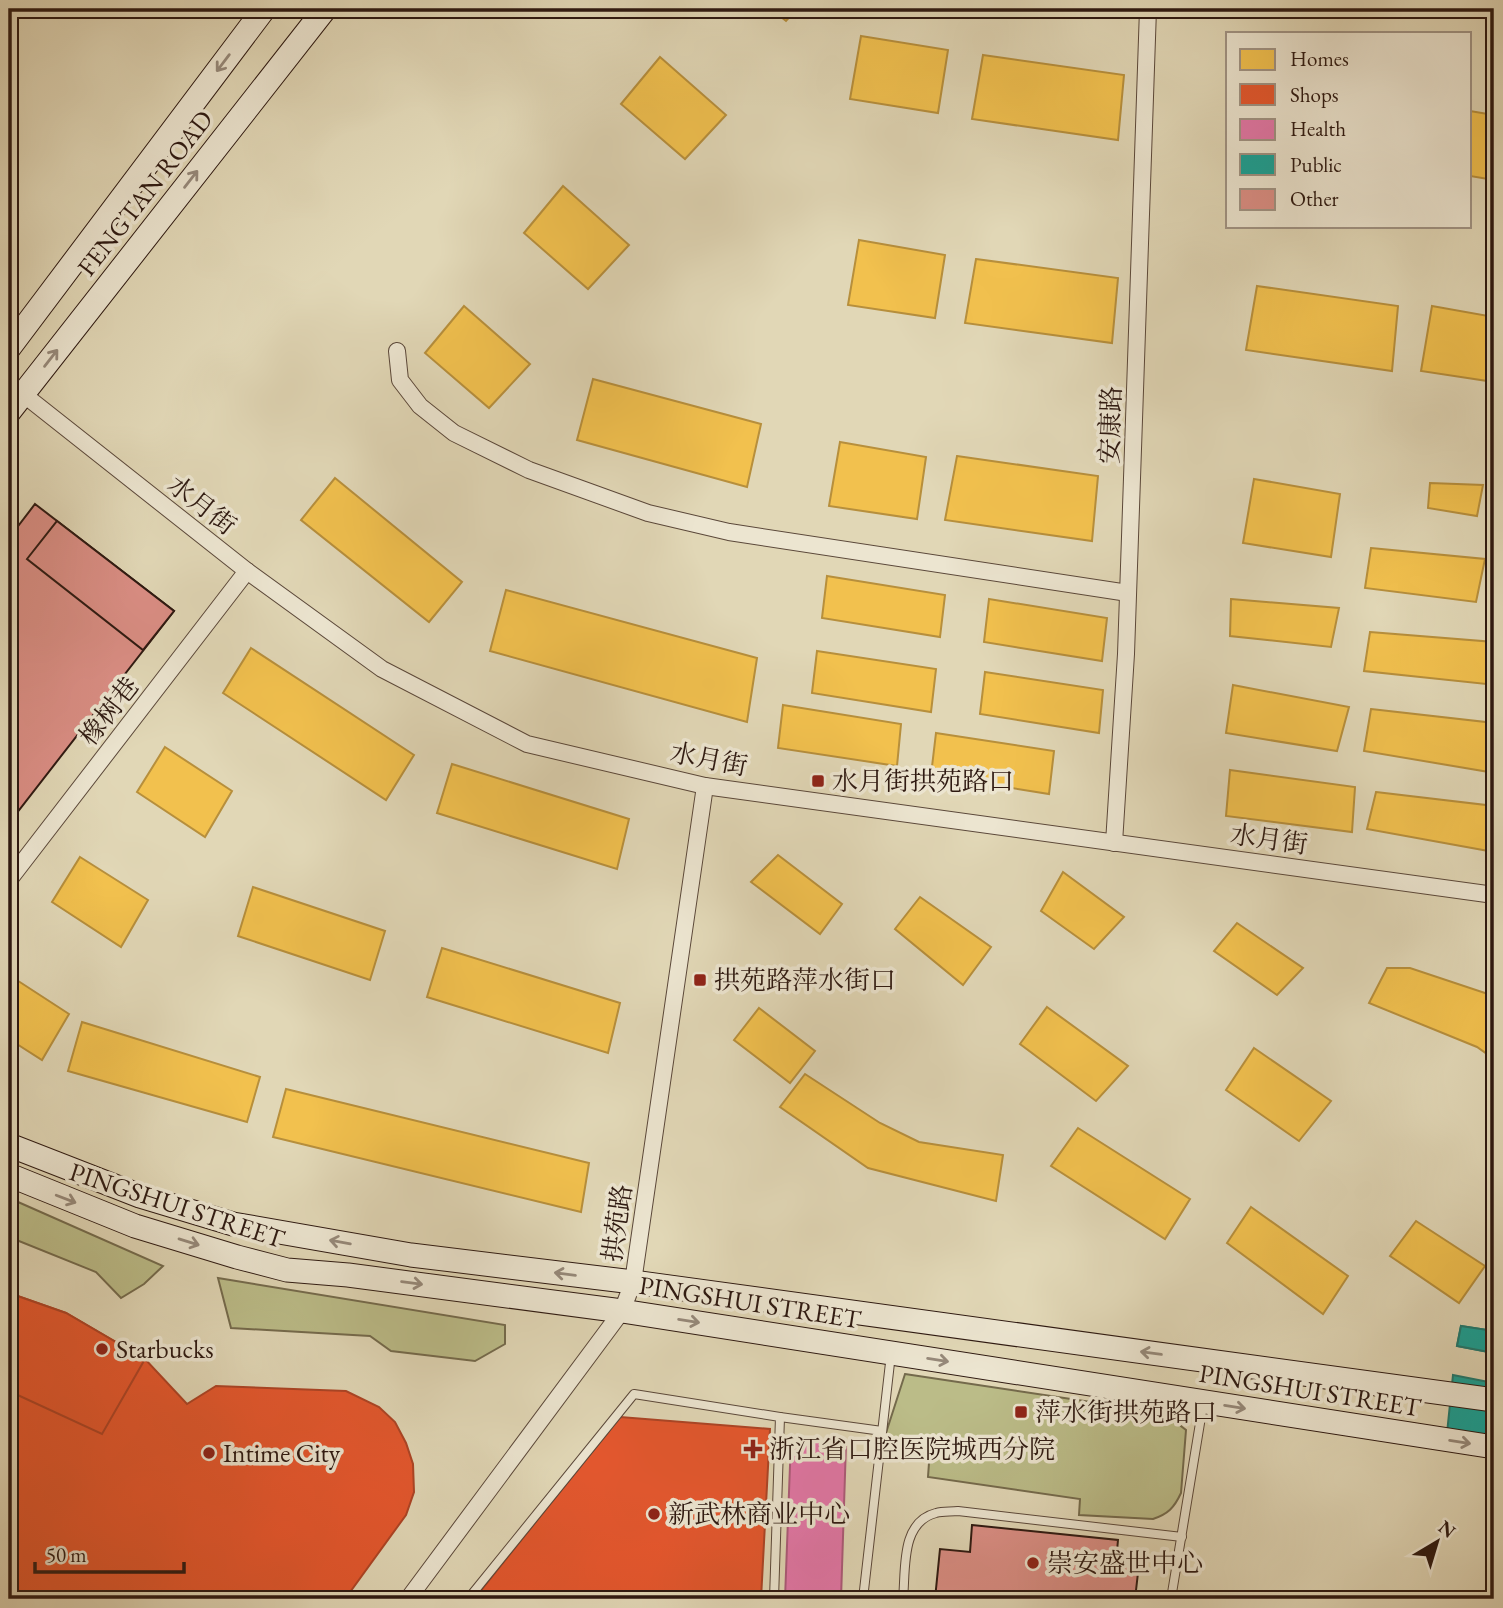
<svg xmlns="http://www.w3.org/2000/svg" width="1503" height="1608" viewBox="0 0 1503 1608" font-family="'EB Garamond','Noto Serif SC',serif">
<rect width="100%" height="100%" fill="#e1d7b6"/>
<filter id="stains"><feTurbulence type="fractalNoise" baseFrequency=".00286" numOctaves="4"/><feColorMatrix values="0 0 0 0 .2 0 0 0 0 .09 0 0 0 0 .02 0 0 0 .5 -.17"/></filter>
<radialGradient id="worn" r=".72"><stop offset=".6" stop-color="#630" stop-opacity="0"/><stop offset="1" stop-color="#630" stop-opacity=".3"/></radialGradient>
<g fill="#bbbc88" stroke="#746a4c" stroke-width="2">
<polygon points="9,1198 163,1266 144,1284 121,1298 96,1272 9,1237"/>
<polygon points="218,1278 505,1325 505,1344 475,1361 391,1351 370,1336 231,1328"/>
<path d="M 905,1374 L 1164,1413 L 1186,1430 L 1181,1493 C 1174,1508 1168,1514 1153,1519 L 1079,1515 L 1080,1499 L 928,1477 L 930,1449 L 885,1436 Z"/>
</g>
<g fill="#f2c14e" stroke="#b78f3c" stroke-width="2">
<polygon points="771,9 797,9 786,21"/>
<polygon points="861,36 948,50 938,113 850,99"/>
<polygon points="983,55 1124,75 1118,140 972,119"/>
<polygon points="660,57 726,115 685,159 621,104"/>
<polygon points="1470,111 1494,115 1494,180 1470,176"/>
<polygon points="563,186 629,245 588,289 524,233"/>
<polygon points="859,240 945,255 935,318 848,305"/>
<polygon points="976,259 1118,278 1112,343 965,323"/>
<polygon points="1257,286 1398,306 1392,371 1246,350"/>
<polygon points="464,306 530,364 489,408 425,353"/>
<polygon points="1432,306 1494,317 1494,382 1421,371"/>
<polygon points="593,379 761,424 747,487 577,440"/>
<polygon points="840,442 926,457 917,519 829,506"/>
<polygon points="957,456 1098,476 1092,541 945,520"/>
<polygon points="335,478 462,582 429,622 301,520"/>
<polygon points="1254,479 1340,494 1331,557 1243,543"/>
<polygon points="1430,483 1483,485 1477,516 1428,508"/>
<polygon points="1371,548 1485,559 1476,602 1365,588"/>
<polygon points="827,576 945,595 940,637 822,618"/>
<polygon points="506,590 757,658 747,722 490,651"/>
<polygon points="989,599 1107,618 1102,661 984,642"/>
<polygon points="1231,599 1339,608 1331,647 1230,636"/>
<polygon points="1370,632 1494,642 1486,684 1364,671"/>
<polygon points="251,648 414,755 386,800 223,693"/>
<polygon points="817,651 936,669 931,712 812,693"/>
<polygon points="985,672 1103,690 1099,733 980,714"/>
<polygon points="1233,685 1349,707 1337,751 1226,733"/>
<polygon points="783,705 901,724 897,766 778,748"/>
<polygon points="1371,709 1494,723 1489,772 1364,751"/>
<polygon points="936,733 1054,751 1049,794 931,775"/>
<polygon points="165,747 232,791 205,837 137,792"/>
<polygon points="452,764 629,819 617,869 437,813"/>
<polygon points="1230,770 1355,787 1352,832 1226,816"/>
<polygon points="1376,792 1494,806 1494,852 1367,829"/>
<polygon points="778,855 842,904 820,934 751,882"/>
<polygon points="80,857 148,900 121,947 52,902"/>
<polygon points="1063,872 1124,917 1094,949 1041,911"/>
<polygon points="253,887 385,931 370,980 238,936"/>
<polygon points="920,897 991,947 963,985 895,929"/>
<polygon points="1237,923 1303,968 1277,995 1214,951"/>
<polygon points="442,948 620,1003 608,1053 427,997"/>
<polygon points="1387,968 1410,968 1494,996 1494,1059 1477,1047 1369,1003"/>
<polygon points="9,975 69,1014 42,1060 9,1039"/>
<polygon points="1047,1007 1128,1066 1096,1101 1020,1044"/>
<polygon points="759,1008 815,1051 790,1083 734,1040"/>
<polygon points="82,1022 260,1077 247,1122 68,1071"/>
<polygon points="1254,1048 1331,1101 1299,1141 1226,1090"/>
<polygon points="805,1074 880,1123 919,1142 1003,1155 996,1201 868,1168 780,1107"/>
<polygon points="286,1089 589,1163 581,1212 273,1137"/>
<polygon points="1078,1128 1190,1199 1165,1239 1051,1166"/>
<polygon points="1251,1207 1348,1276 1323,1314 1227,1243"/>
<polygon points="1416,1221 1485,1266 1459,1303 1390,1256"/>
</g>
<g fill="#e4572e" stroke="#ad4425" stroke-width="2">
<polygon points="9,1293 66,1313 145,1359 187,1404 216,1386 346,1391 379,1407 395,1422 406,1443 413,1464 414,1492 406,1515 345,1599 29,1599 9,1592"/>
<polygon points="9,1293 66,1313 145,1359 102,1434 9,1391"/>
<polygon points="620,1417 770,1429 761,1599 474,1599"/>
</g>
<polygon fill="#e377a8" stroke="#ad5b7b" stroke-width="2" points="791,1439 846,1444 841,1599 785,1599"/>
<g fill="#17a398" stroke="#1e7a70" stroke-width="2">
<polygon points="1461,1326 1494,1331 1494,1353 1457,1346"/>
<polygon points="1461,1326 1494,1331 1494,1353 1457,1346"/>
<polygon points="1453,1375 1494,1383 1494,1443 1446,1443"/>
</g>
<g fill="#db8e85" stroke="#2e1911" stroke-width="2">
<polygon points="35,504 174,611 9,823 9,538"/>
<polygon points="57,521 174,611 143,650 27,559"/>
<polygon points="972,1525 1118,1540 1116,1562 1139,1564 1135,1599 935,1599 940,1549 970,1552"/>
</g>
<g fill="none" stroke-linecap="round" stroke-linejoin="round">
<g stroke="#5b483a" stroke-width="10">
<g id="service">
<polyline points="780,1417 882,1431"/>
<polyline points="468,1599 634,1394 780,1417 774,1599"/>
<polyline points="863,1599 891,1354"/>
<path d="M 903,1599 C 906,1570 900,1522 936,1513 C 943,1511 951,1512 958,1511 L 1182,1537"/>
<polyline points="1171,1599 1203,1405"/>
</g>
</g>
<g stroke="#5b483a" stroke-width="18">
<g id="minor">
<polyline points="397,351 400,380 420,406 454,433 529,470 648,513 729,532 1128,593"/>
<polyline points="23,394 247,571 382,669 527,744 705,786 1494,895"/>
<polyline points="1114,843 1126,654 1148,9"/>
<polyline points="9,880 247,571"/>
<polyline points="408,1599 622,1311 633,1282 705,786"/>
</g>
</g>
<g stroke="#2e1911" stroke-width="25">
<g id="secondary">
<polyline points="9,348 264,9"/>
<polyline points="9,412 325,9"/>
<polyline points="9,1145 140,1196 233,1224 411,1255 633,1282 1494,1400"/>
<polyline points="9,1175 135,1226 237,1257 287,1270 348,1275 622,1311 1494,1447"/>
</g>
</g>
<use href="#service" stroke="#ece5d0" stroke-width="8"/>
<use href="#minor" stroke="#ece5d0" stroke-width="16"/>
<use href="#secondary" stroke="#ece5d0" stroke-width="23"/>
</g>
<defs><path id="oneway-shaft" d="M-6 0H5M1.5-3L5.5 0L1.5 3" fill="none" stroke-width="1.6" stroke-linecap="round" stroke-linejoin="round" transform="scale(1.75)"/></defs>
<g stroke="#96897a">
<use href="#oneway-shaft" transform="translate(223 63) rotate(127)"/>
<use href="#oneway-shaft" transform="translate(191 179) rotate(-52)"/>
<use href="#oneway-shaft" transform="translate(51 358) rotate(-52)"/>
<use href="#oneway-shaft" transform="translate(66 1199) rotate(21)"/>
<use href="#oneway-shaft" transform="translate(189 1242) rotate(17)"/>
<use href="#oneway-shaft" transform="translate(340 1242) rotate(-170)"/>
<use href="#oneway-shaft" transform="translate(565 1274) rotate(-173)"/>
<use href="#oneway-shaft" transform="translate(412 1283) rotate(7)"/>
<use href="#oneway-shaft" transform="translate(689 1321) rotate(9)"/>
<use href="#oneway-shaft" transform="translate(1151 1353) rotate(-172)"/>
<use href="#oneway-shaft" transform="translate(938 1360) rotate(9)"/>
<use href="#oneway-shaft" transform="translate(1235 1407) rotate(9)"/>
<use href="#oneway-shaft" transform="translate(1460 1442) rotate(9)"/>
</g>
<g fill="#8f2418" stroke="#ece5d0" stroke-width="2.5">
<rect x="811" y="774" width="14" height="14" rx="3.5"/>
<rect x="693" y="973" width="14" height="14" rx="3.5"/>
<circle cx="102" cy="1349" r="7"/>
<rect x="1014" y="1405" width="14" height="14" rx="3.5"/>
<path d="M749.5 1438.5h7v7h7v7h-7v7h-7v-7h-7v-7h7z"/>
<circle cx="209" cy="1453" r="7"/>
<circle cx="654" cy="1514" r="7"/>
<circle cx="1033" cy="1563" r="7"/>
</g>
<g text-anchor="middle" dominant-baseline="central" stroke-width="7" stroke-linejoin="round" paint-order="stroke">
<g font-size="26" fill="#2e1911" stroke="#ece5d0">
<text transform="translate(145 193) rotate(-52)">FENGTAN ROAD</text>
<text transform="translate(1110 425) rotate(-88)">安康路</text>
<text transform="translate(202 505) rotate(38)">水月街</text>
<text transform="translate(109 711) rotate(-52)">橡树巷</text>
<text transform="translate(709 759) rotate(11)">水月街</text>
<text transform="translate(1269 839) rotate(8)">水月街</text>
<text transform="translate(177 1205) rotate(18)">PINGSHUI STREET</text>
<text transform="translate(617 1223) rotate(-82)">拱苑路</text>
<text transform="translate(750 1302) rotate(9)">PINGSHUI STREET</text>
<text transform="translate(1310 1390) rotate(9)">PINGSHUI STREET</text>
</g>
<g font-size="26" fill="#2e1911" stroke="#ece5d0" text-anchor="start">
<text x="832" y="781">水月街拱苑路口</text>
<text x="714" y="980">拱苑路萍水街口</text>
<text x="116" y="1349">Starbucks</text>
<text x="1035" y="1412">萍水街拱苑路口</text>
<text x="769" y="1449">浙江省口腔医院城西分院</text>
<text x="223" y="1453">Intime City</text>
<text x="668" y="1514">新武林商业中心</text>
<text x="1047" y="1563">崇安盛世中心</text>
</g>
</g>
<rect width="1503" height="1608" fill="none" stroke="#e1d7b6" stroke-width="35"/>
<rect x="10" y="10" width="1482" height="1587" fill="none" stroke="#2e1911" stroke-width="3.5"/>
<rect x="18" y="18" width="1468" height="1573" fill="none" stroke="#2e1911" stroke-width="2"/>
<rect x="1226" y="32" width="245" height="196" fill="#ece5d0" stroke="#a09384" stroke-width="2"/>
<rect x="1240" y="49" width="35" height="21" fill="#f2c14e" stroke="#a09384" stroke-width="2"/>
<text x="1290" y="66" font-size="21" fill="#2e1911">Homes</text>
<rect x="1240" y="84" width="35" height="21" fill="#e4572e" stroke="#a09384" stroke-width="2"/>
<text x="1290" y="102" font-size="21" fill="#2e1911">Shops</text>
<rect x="1240" y="119" width="35" height="21" fill="#e377a8" stroke="#a09384" stroke-width="2"/>
<text x="1290" y="136" font-size="21" fill="#2e1911">Health</text>
<rect x="1240" y="154" width="35" height="21" fill="#17a398" stroke="#a09384" stroke-width="2"/>
<text x="1290" y="172" font-size="21" fill="#2e1911">Public</text>
<rect x="1240" y="189" width="35" height="21" fill="#db8e85" stroke="#a09384" stroke-width="2"/>
<text x="1290" y="206" font-size="21" fill="#2e1911">Other</text>
<g transform="translate(1437 1542) rotate(38)" stroke="#ece5d0" stroke-width="5" paint-order="stroke">
<path d="M0-5L12 26L0 18L-12 26Z" fill="#2e1911"/>
<text y="-10" font-size="19" font-weight="bold" text-anchor="middle" fill="#2e1911">N</text>
</g>
<path d="M35 1562v10h149v-10" fill="none" stroke="#2e1911" stroke-width="3.5"/>
<text x="46" y="1562" font-size="21" fill="#2e1911" stroke="#ece5d0" stroke-width="5" paint-order="stroke">50 m</text>
<rect width="100%" height="100%" filter="url(#stains)"/>
<rect width="100%" height="100%" fill="url(#worn)"/>
</svg>
